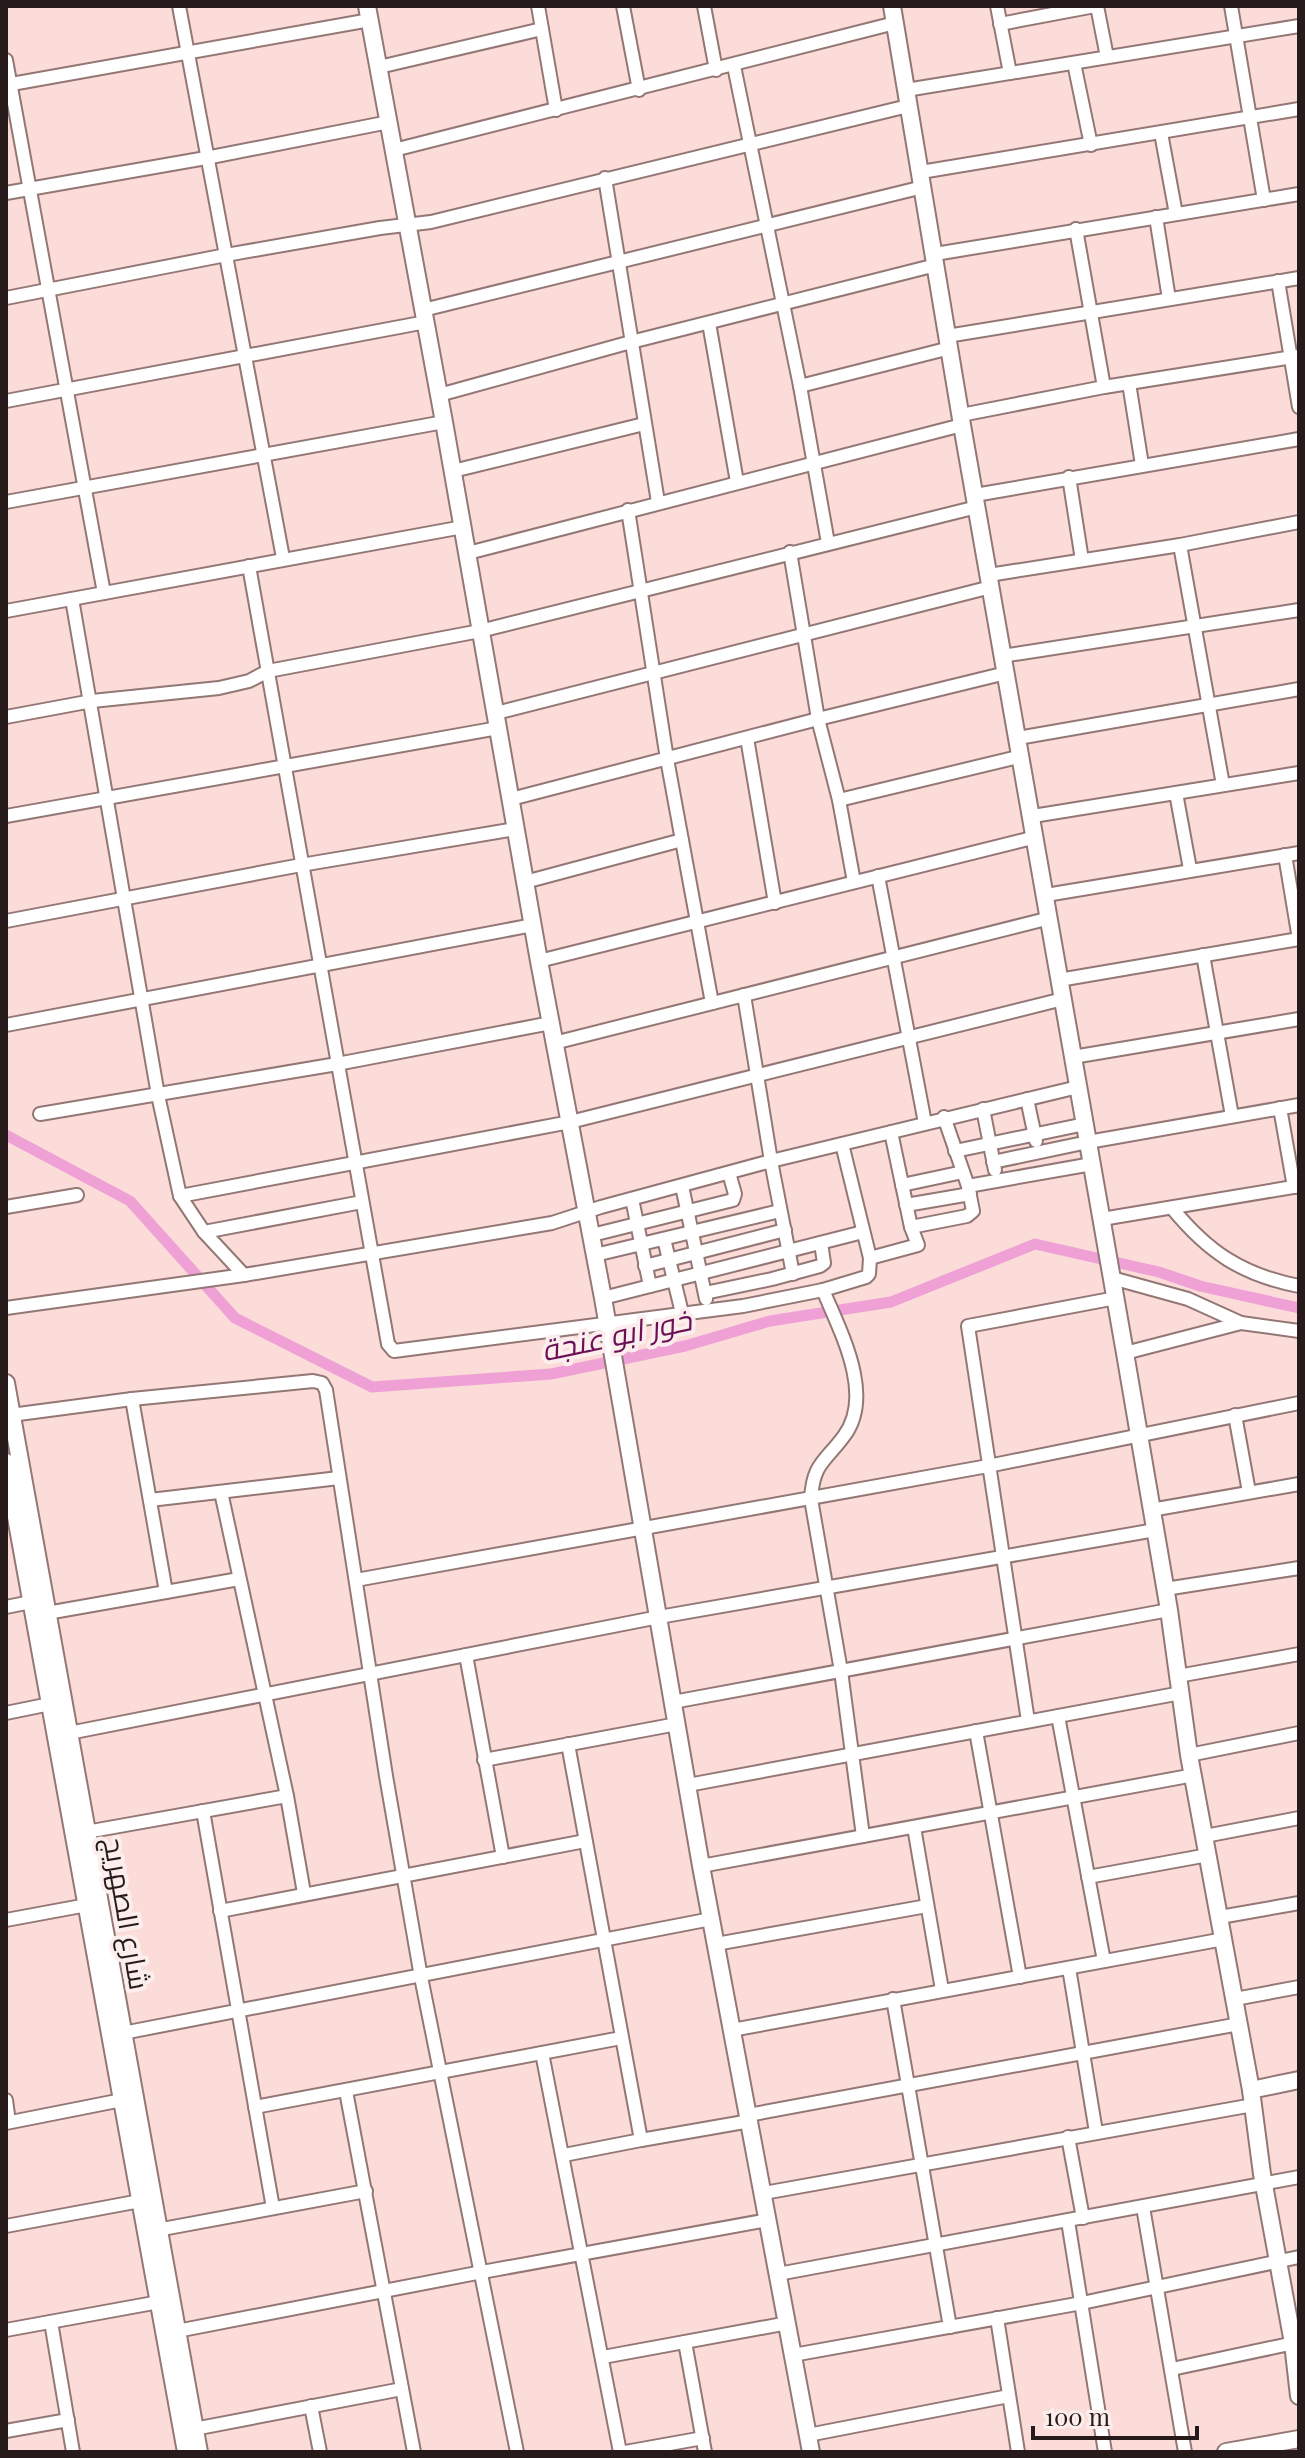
<svg xmlns="http://www.w3.org/2000/svg" width="1305" height="2458" viewBox="0 0 1305 2458" font-family="'Playfair Display',Cairo,serif">
<rect width="100%" height="100%" fill="#fbdcd9"/>
<g fill="none" stroke-linecap="round" stroke-linejoin="round">
<polyline stroke="#efa1d6" stroke-width="11" points="6,1135 130,1201 235,1318 372,1387 551,1374 685,1346 770,1321 891,1302 1035,1244 1159,1272 1200,1286 1299,1308"/>
<g stroke="#937775" stroke-width="16">
<g id="street">
<polyline points="179,6 283,558"/>
<polyline points="538,6 556,110"/>
<polyline points="623,6 639,90"/>
<polyline points="704,6 716,70"/>
<polyline points="997,6 1010,73"/>
<polyline points="1097,6 1107,57"/>
<polyline points="1231,6 1264,200"/>
<polyline points="1000,24 1095,6"/>
<polyline points="6,60 104,593"/>
<polyline points="1074,63 1091,145"/>
<polyline points="734,66 800,386 828,543"/>
<polyline points="379,67 542,29"/>
<polyline points="6,85 370,20"/>
<polyline points="906,90 1299,26"/>
<polyline points="1161,133 1176,214"/>
<polyline points="394,150 895,23"/>
<polyline points="921,172 1299,109"/>
<polyline points="605,178 658,502"/>
<polyline points="6,193 206,158 389,122"/>
<polyline points="1156,217 1169,299"/>
<polyline points="1076,229 1104,387"/>
<polyline points="935,254 1299,194"/>
<polyline points="1278,281 1299,407"/>
<polyline points="6,298 226,255 380,228 431,222 908,106"/>
<polyline points="423,310 923,187"/>
<polyline points="709,323 737,482"/>
<polyline points="947,336 1299,278"/>
<polyline points="1129,383 1142,465"/>
<polyline points="800,386 950,348"/>
<polyline points="439,395 631,342 936,265"/>
<polyline points="6,401 426,322"/>
<polyline points="961,415 1104,387 1299,356"/>
<polyline points="453,471 644,424"/>
<polyline points="1069,477 1082,560"/>
<polyline points="975,495 1299,439"/>
<polyline points="6,502 444,422"/>
<polyline points="628,510 667,759 712,1003"/>
<polyline points="1180,545 1223,785"/>
<polyline points="790,552 818,719 839,800 854,882"/>
<polyline points="468,553 962,425"/>
<polyline points="249,566 388,1344 394,1351 743,1306 823,1290 866,1277 869,1274 870,1258 842,1144"/>
<polyline points="989,575 1180,545 1299,522"/>
<polyline points="72,599 158,1095 180,1196 204,1232 244,1275"/>
<polyline points="6,611 463,527"/>
<polyline points="1002,656 1299,610"/>
<polyline points="496,713 991,587"/>
<polyline points="6,717 92,701 219,688 249,681 268,671 480,631 977,507"/>
<polyline points="747,738 775,903"/>
<polyline points="1018,738 1299,689"/>
<polyline points="1176,793 1190,869"/>
<polyline points="511,799 818,719 1006,673"/>
<polyline points="839,800 1022,756"/>
<polyline points="6,816 498,728"/>
<polyline points="1033,816 1299,773"/>
<polyline points="1285,855 1299,939"/>
<polyline points="878,876 925,1123"/>
<polyline points="525,882 682,840"/>
<polyline points="1046,895 1299,853"/>
<polyline points="6,921 301,865 515,829"/>
<polyline points="1203,955 1232,1116"/>
<polyline points="539,961 1036,837"/>
<polyline points="1059,980 1299,939"/>
<polyline points="744,995 771,1161 793,1274"/>
<polyline points="6,1025 533,925"/>
<polyline points="554,1043 1050,918"/>
<polyline points="1073,1057 1299,1019"/>
<polyline points="1027,1099 1036,1141"/>
<polyline points="1280,1108 1294,1187"/>
<polyline points="983,1109 995,1170"/>
<polyline points="40,1114 337,1064 551,1023"/>
<polyline points="955,1151 1085,1124"/>
<polyline points="993,1162 1088,1142 1299,1105"/>
<polyline points="902,1185 963,1172"/>
<polyline points="682,1186 706,1299"/>
<polyline points="968,1186 1092,1164"/>
<polyline points="180,1196 570,1122 1063,999"/>
<polyline points="632,1199 650,1286"/>
<polyline points="906,1205 970,1194"/>
<polyline points="6,1207 77,1195"/>
<path d="M 1172,1208 C 1208,1252 1242,1275 1299,1286"/>
<polyline points="1102,1219 1299,1186"/>
<polyline points="911,1227 967,1216 973,1211 968,1186 944,1117"/>
<polyline points="204,1232 362,1202"/>
<polyline points="592,1235 733,1200 735,1194 729,1173"/>
<polyline points="664,1239 682,1313"/>
<polyline points="595,1255 780,1211"/>
<polyline points="870,1258 918,1245 911,1227 891,1132"/>
<polyline points="645,1266 785,1230"/>
<polyline points="1112,1278 1188,1299 1241,1323 1299,1331"/>
<path d="M 823,1290 C 840,1331 875,1395 844,1436 C 825,1462 813,1463 811,1499 L 841,1671 L 863,1836"/>
<polyline points="705,1293 772,1279 820,1266 824,1263 821,1243"/>
<polyline points="603,1298 863,1232"/>
<polyline points="6,1308 244,1275 552,1223 601,1207 771,1161 1078,1087"/>
<polyline points="1125,1353 1241,1323"/>
<polyline points="132,1399 166,1592 239,1579"/>
<polyline points="11,1415 132,1399 313,1381 322,1383 326,1390 386,1776 421,1977 517,2452"/>
<polyline points="1235,1415 1249,1492"/>
<polyline points="221,1492 287,1796 304,1893"/>
<polyline points="150,1500 339,1478"/>
<polyline points="1151,1510 1299,1484"/>
<polyline points="356,1580 988,1466 1299,1403"/>
<polyline points="1165,1589 1299,1568"/>
<polyline points="6,1607 31,1602"/>
<polyline points="47,1613 166,1592"/>
<polyline points="466,1655 503,1857"/>
<polyline points="1178,1676 1299,1654"/>
<polyline points="673,1702 1169,1610"/>
<polyline points="6,1713 50,1704"/>
<polyline points="1058,1716 1104,1961"/>
<polyline points="1028,1721 968,1326 1116,1298"/>
<polyline points="976,1731 1020,1977"/>
<polyline points="69,1733 659,1617 1155,1530"/>
<polyline points="568,1744 641,2140 750,2121"/>
<polyline points="1189,1755 1299,1733"/>
<polyline points="484,1760 677,1724"/>
<polyline points="688,1785 1181,1693"/>
<polyline points="203,1811 273,2208"/>
<polyline points="914,1827 942,1990"/>
<polyline points="86,1832 287,1796"/>
<polyline points="1205,1836 1299,1818"/>
<polyline points="701,1866 1194,1775"/>
<polyline points="1088,1877 1208,1855"/>
<polyline points="220,1911 585,1841"/>
<polyline points="1220,1917 1299,1903"/>
<polyline points="6,1920 87,1905"/>
<polyline points="716,1944 927,1906"/>
<polyline points="1069,1968 1096,2132"/>
<polyline points="893,1999 950,2327"/>
<polyline points="1235,1999 1299,1987"/>
<polyline points="732,2030 1224,1939"/>
<polyline points="123,2033 711,1919"/>
<polyline points="542,2053 620,2452"/>
<polyline points="346,2091 414,2452"/>
<polyline points="6,2100 9,2122"/>
<polyline points="255,2107 621,2038"/>
<polyline points="748,2115 1239,2024"/>
<polyline points="6,2123 122,2100"/>
<polyline points="1068,2137 1083,2218"/>
<polyline points="564,2155 641,2140"/>
<polyline points="764,2193 1253,2105"/>
<polyline points="1143,2207 1185,2452"/>
<polyline points="1068,2221 1105,2452"/>
<polyline points="6,2226 140,2201"/>
<polyline points="157,2230 366,2191"/>
<polyline points="778,2274 1299,2177"/>
<polyline points="997,2318 1018,2452"/>
<polyline points="51,2322 73,2452"/>
<polyline points="6,2330 159,2302"/>
<polyline points="177,2331 482,2272 768,2220"/>
<polyline points="685,2342 705,2452"/>
<polyline points="793,2355 1082,2303 1299,2257"/>
<polyline points="603,2357 788,2323"/>
<polyline points="1172,2369 1299,2342"/>
<polyline points="311,2406 320,2452"/>
<polyline points="194,2429 402,2389"/>
<polyline points="6,2431 68,2420"/>
<polyline points="808,2435 1009,2396"/>
<polyline points="625,2452 703,2438"/>
</g>
</g>
<g stroke="#937775" stroke-width="20">
<g id="secondary">
<polyline points="367,6 444,422 539,961 603,1298 701,1866 811,2452"/>
<polyline points="892,6 962,425 1125,1353 1169,1610 1189,1755 1251,2090"/>
<polyline points="6,1383 199,2452"/>
<polyline points="6,1462 186,2452"/>
<polyline points="1299,2080 1251,2090 1262,2174 1293,2343 1299,2396"/>
<polyline points="1226,2452 1299,2439"/>
</g>
</g>
<use href="#street" stroke="#fff" stroke-width="12"/>
<use href="#secondary" stroke="#fff" stroke-width="16"/>
</g>
<g text-anchor="middle" dominant-baseline="central" stroke-width="8" stroke-linejoin="round" paint-order="stroke">
<g font-size="28" fill="#261b1a" stroke="#fbeeed">
<text transform="translate(128 1913) rotate(80)">شارع الصهريج</text>
</g>
<g font-size="30" font-style="italic" fill="#6b0f56" stroke="#fbeeed">
<text transform="translate(616 1334) rotate(-12)">خور ابو عنجة</text>
</g>
</g>
<rect width="1305" height="2458" fill="none" stroke="#261b1a" stroke-width="16"/>
<path d="M1033 2426v12h164v-12" fill="none" stroke="#261b1a" stroke-width="4"/>
<text x="1045" y="2426" font-size="24" fill="#261b1a" stroke="#fbeeed" stroke-width="6" paint-order="stroke">100 m</text>
</svg>
